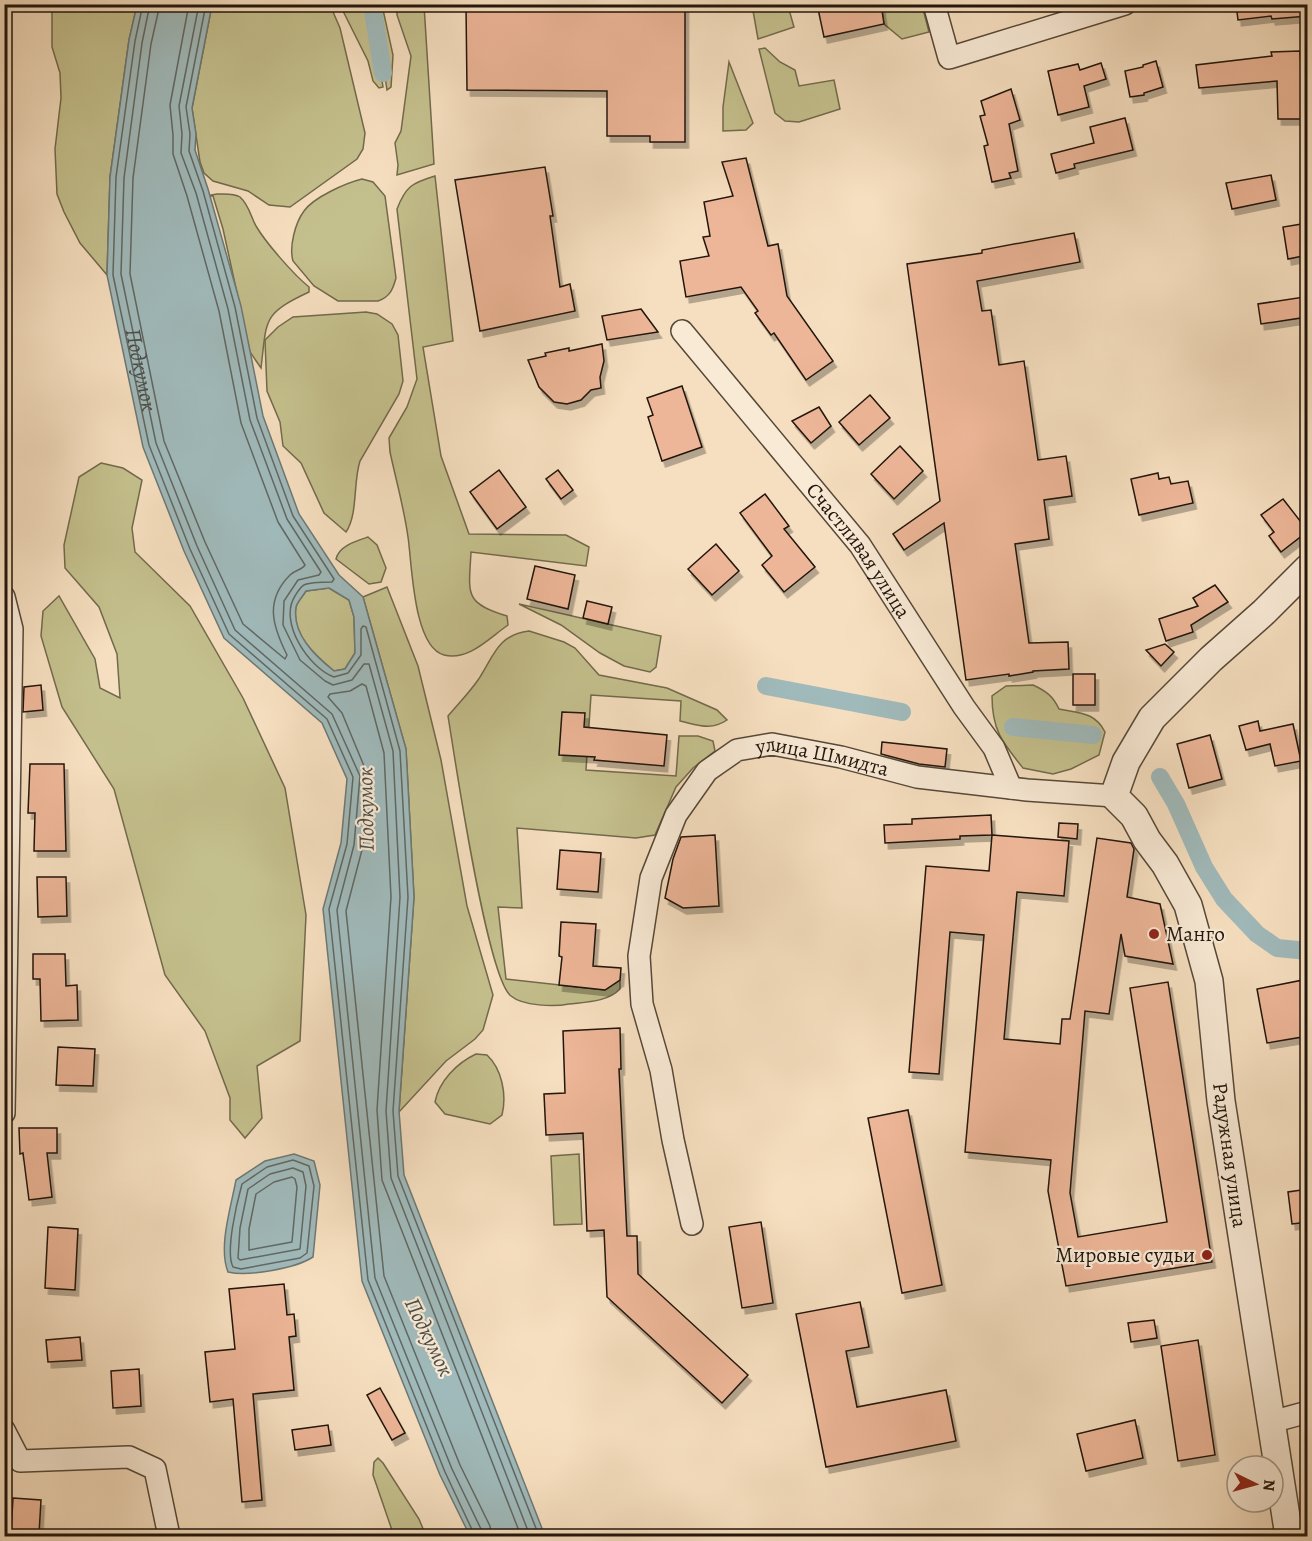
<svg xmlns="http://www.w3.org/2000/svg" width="1312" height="1541" viewBox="0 0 1312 1541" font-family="Alegreya,serif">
<defs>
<filter id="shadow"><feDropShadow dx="3.5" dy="6" stdDeviation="0" flood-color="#0004"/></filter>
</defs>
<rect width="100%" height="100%" fill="#f6dfc0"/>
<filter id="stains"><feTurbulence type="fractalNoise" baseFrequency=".00333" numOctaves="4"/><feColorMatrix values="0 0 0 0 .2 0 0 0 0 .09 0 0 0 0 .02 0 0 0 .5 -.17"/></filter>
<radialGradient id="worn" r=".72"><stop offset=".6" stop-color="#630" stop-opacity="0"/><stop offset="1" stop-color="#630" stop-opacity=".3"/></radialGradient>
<g fill="#c4c08d" stroke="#726a4c" stroke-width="1.5">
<polygon points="52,5 137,5 129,40 110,177 107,275 80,243 64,212 57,194 55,149 61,98 60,73 52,47"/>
<polygon points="212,5 330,5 340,28 365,133 363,149 357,159 290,207 269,205 248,191 213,181 204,173 200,162 192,108"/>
<polygon points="340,5 370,5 383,87 379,88 373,81 368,61"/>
<polygon points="374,5 382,5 393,55 391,87 387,90"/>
<polygon points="397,5 424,5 434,164 397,175 398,165 395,143 401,131 411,56 397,15"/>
<polygon points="752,5 797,5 788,6 794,27 758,39"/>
<polygon points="881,5 922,5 929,32 902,39 884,24"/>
<polygon points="765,48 780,62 795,70 799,86 834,80 840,109 799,122 785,121 775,113 759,49"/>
<polygon points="729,62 753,123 746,130 723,131 723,107"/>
<path d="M 435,176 L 453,341 L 423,347 L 441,456 L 469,534 L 566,535 L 589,547 L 586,566 L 471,552 C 469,593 463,603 507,616 L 508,625 C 489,638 469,661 444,655 C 413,647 412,563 408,537 C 404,508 396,480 390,452 L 389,438 L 407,407 L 417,379 L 397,209 C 406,186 412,183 435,176 Z"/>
<path d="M 362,179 L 373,182 L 385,196 L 396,278 C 393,289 390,297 378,301 L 338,301 L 314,286 L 293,261 C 289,247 295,223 304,211 C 314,197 346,183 362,179 Z"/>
<path d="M 217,194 C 224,194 234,193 240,197 C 249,205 251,217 256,226 C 266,243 294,275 309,287 L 309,292 C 262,314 267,319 261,368 L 250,352 L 223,229 L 213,196 L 206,196 Z"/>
<path d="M 366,312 L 377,314 L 392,324 L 398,335 L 403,381 L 399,394 L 360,461 C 353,482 358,515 346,532 L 324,513 L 301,463 L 283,446 L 280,422 L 267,391 L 265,340 L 278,327 L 293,317 Z"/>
<polygon points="101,463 123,468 142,480 132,528 135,552 190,606 243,698 285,788 306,915 300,1041 257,1066 262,1118 245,1138 230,1120 230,1098 205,1031 165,975 114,789 62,707 41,636 43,611 59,596 95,659 100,688 120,698 117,654 99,607 65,568 64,545 79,477"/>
<path d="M 368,537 L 377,545 L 386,568 L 381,582 L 369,584 L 336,559 C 339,546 356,541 368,537 Z"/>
<polygon points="387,587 418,666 441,760 467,906 493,995 483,1030 475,1039 446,1061 399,1112 414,897 406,749 363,597"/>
<path d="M 329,588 L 349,600 L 354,617 L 355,653 L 345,669 L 334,671 C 315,655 291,634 296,607 C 297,602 303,596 306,591 Z"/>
<polygon points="519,604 661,636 656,667 650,672 624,666 600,653 561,625"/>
<path d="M 529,631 L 564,642 L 575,648 L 599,675 L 667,688 L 717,710 L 727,720 C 711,731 698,725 680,721 L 681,701 L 591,695 L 586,770 L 676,776 L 679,736 L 698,736 L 713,741 L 715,751 L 693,768 L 676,787 L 655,835 L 636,838 L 517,828 L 522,908 L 498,907 L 506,979 L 605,990 L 620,980 L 620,989 C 608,1002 585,1002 569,1004 C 554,1007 523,1006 511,996 C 487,978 455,759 448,716 C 458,704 469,693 478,680 C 494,656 497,635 529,631 Z"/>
<path d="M 1033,685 C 1046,691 1053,696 1059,709 C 1079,713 1095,712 1105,732 L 1099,755 L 1071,769 L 1053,774 L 1023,768 C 1002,742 992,730 992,696 L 1006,686 Z"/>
<path d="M 476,1054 L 487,1055 C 502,1069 507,1095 502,1115 L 490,1124 L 445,1114 L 435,1102 C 439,1081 457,1063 476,1054 Z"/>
<polygon points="579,1154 582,1224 554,1225 551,1156"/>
<polygon points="378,1458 383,1463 419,1519 426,1536 394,1536 373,1475 374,1462"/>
</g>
<g fill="#a0babb" stroke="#6d7875" stroke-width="1.5" fill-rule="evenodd">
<path d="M 137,5 L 212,5 L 192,108 L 196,134 L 195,150 L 208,189 L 241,306 L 263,416 L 299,514 L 339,575 L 363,597 L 406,749 L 414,897 L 399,1111 L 404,1175 L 545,1536 L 470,1536 L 440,1475 L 362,1281 L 323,909 L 341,843 L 347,779 L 322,723 L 224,638 L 184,551 L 143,447 L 107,275 L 110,177 L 129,40 ZM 329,588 L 349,600 L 354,617 L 355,653 L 345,669 L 334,671 C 315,656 292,634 296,607 C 297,602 303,596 306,591 Z"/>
<path d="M 294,1154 L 314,1161 L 320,1185 L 313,1257 C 296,1268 249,1277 228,1272 C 218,1247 231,1207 236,1180 L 265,1161 Z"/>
</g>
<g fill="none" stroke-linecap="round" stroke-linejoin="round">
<g stroke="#606863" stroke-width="1.5">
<polyline points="143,4 135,41 116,177 113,275 149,445 190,549 229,634 327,719 353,777 347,844 329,909 368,1280 445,1472 475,1536"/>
<path id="s1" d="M 150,4 L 142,43 L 124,178 L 121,274 L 156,443 L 197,546 L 235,630 L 332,714 L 360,776 L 354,845 L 337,910 L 375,1278 L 452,1469 L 481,1529 L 482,1536"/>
<path d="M 160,4 L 151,44 L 133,178 L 130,274 L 164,441 L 205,542 L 243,624 L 285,659 L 287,655 C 273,627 264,601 290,575 C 295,570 302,570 305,565 L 278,522 L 241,423 L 219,311 L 187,196 L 173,154 L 173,135 L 170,105 L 189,4"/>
<polyline points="199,4 179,106 182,134 181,153 196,193 228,309 250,420 287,519 321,572 319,575 298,580 284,601 283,625 300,660 325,681 333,685 352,680 364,664 369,664 393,751 400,897 386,1111 391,1178 530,1536"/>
<path d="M 206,4 L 186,107 L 190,134 L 189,151 L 203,191 L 235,307 L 257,418 L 293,516 L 334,579 L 332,582 C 324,582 310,582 304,585 C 300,587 297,593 295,596 C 278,622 309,668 334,677 L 348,673 L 361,655 L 361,629 L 363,626 L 366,627 L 400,751 L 408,897 L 393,1111 L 398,1176 L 539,1536"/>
<path d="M 293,1160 L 309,1166 L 314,1186 L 307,1253 L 300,1258 L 241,1269 L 233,1267 C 225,1252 237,1202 242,1184 L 267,1167 Z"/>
<polygon points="293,1168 303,1172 306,1186 300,1249 240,1260 238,1258 240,1228 248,1189 270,1174"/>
<polygon points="292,1177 295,1179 297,1187 292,1242 249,1250 249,1229 256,1194 274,1182"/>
<polyline points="491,1536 490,1526 460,1465 384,1276 346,911 363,846 369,778 342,713 328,697 330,694 350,691 362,684 366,686 384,753 391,897 377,1110 382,1180 521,1536"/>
</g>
<g stroke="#a0babb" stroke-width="18">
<polyline points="372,4 383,73"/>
<polyline points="766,686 902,712"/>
<polyline points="1013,727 1093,735"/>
<polyline points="1160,777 1176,804 1204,867 1224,899 1257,934 1277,948 1308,951"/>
</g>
</g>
<g fill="#edb698" stroke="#20150b" stroke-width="1.5" filter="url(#shadow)">
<polygon points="650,4 685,4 685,142 650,142 650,136 607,136 607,91 467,90 466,6 650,7"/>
<polygon points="817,4 881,4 884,24 824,37"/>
<polygon points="1236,4 1308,4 1308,16 1272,19 1271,16 1238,20"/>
<polygon points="1300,51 1303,98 1308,98 1308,119 1278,119 1277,81 1199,88 1196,65 1272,56 1271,52"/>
<polygon points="1156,61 1163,87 1144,93 1144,95 1130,97 1125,71 1143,67 1143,65"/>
<polygon points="1101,63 1106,79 1084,86 1089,107 1058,115 1048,71 1078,64 1080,70"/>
<polygon points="1011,89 1020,120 1009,124 1018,171 1009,173 1011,178 992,182 984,146 988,145 980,116 985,115 981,101"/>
<polygon points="1125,118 1133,150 1074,164 1075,168 1056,173 1051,154 1094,143 1090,127"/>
<polygon points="746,158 768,246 778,244 787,296 833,361 806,380 774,333 771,335 755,313 758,311 741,287 686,297 680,261 709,256 703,237 710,236 704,202 733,196 722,162"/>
<polygon points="545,167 553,216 550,216 560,287 570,284 575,311 480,331 455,180"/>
<polygon points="1271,175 1276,200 1232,209 1226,183"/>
<polygon points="1308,223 1308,255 1288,259 1283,227"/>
<polygon points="1074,233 1080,262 977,281 982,311 991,310 999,365 1024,361 1038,460 1066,456 1072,496 1044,500 1049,539 1015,544 1029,643 1068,642 1069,669 1033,671 1033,672 1009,676 1009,674 966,680 944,523 904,550 893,534 940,501 907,264 982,253 982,250"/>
<polygon points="1304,297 1307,317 1261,324 1258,304"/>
<polygon points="641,309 658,332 607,340 602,316"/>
<polygon points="602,344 604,361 600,377 601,388 591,390 581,400 567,404 554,402 539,387 528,360 546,356 545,353 569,348 569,351"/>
<polygon points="682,386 702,447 662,461 648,417 653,415 647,398"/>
<polygon points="870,395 890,418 859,445 839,422"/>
<polygon points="819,407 831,426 811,443 792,421"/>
<polygon points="900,446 923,471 894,499 871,474"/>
<polygon points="499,470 526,507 497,529 470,492"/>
<polygon points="558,470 573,490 561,499 546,479"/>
<polygon points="1158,473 1159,479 1169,477 1171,484 1188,481 1193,503 1139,515 1131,479"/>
<polygon points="765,494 789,526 784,529 815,567 784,592 762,565 772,556 740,513"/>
<polygon points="1283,499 1308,531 1281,552 1269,536 1274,532 1261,515"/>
<polygon points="716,544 739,571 712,595 688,569"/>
<polygon points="535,566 575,575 568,609 527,599"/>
<polygon points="1215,585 1228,602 1191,625 1193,632 1166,641 1159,619 1198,606 1193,598"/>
<polygon points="587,601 612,607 608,624 583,618"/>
<polygon points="1165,644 1174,652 1161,666 1146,650"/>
<rect x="1073" y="674" width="22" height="31"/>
<polygon points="41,685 43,710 23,712 24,687"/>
<polygon points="562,712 585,713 584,727 667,735 664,766 594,760 595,757 559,755"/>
<polygon points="1258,721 1260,731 1293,724 1301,761 1275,766 1270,744 1246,750 1239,726"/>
<polygon points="1210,735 1222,779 1189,788 1177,744"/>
<polygon points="882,742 947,749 945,767 919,764 881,754"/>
<polygon points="30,764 64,764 66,851 34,851 35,813 28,813"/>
<polygon points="991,815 992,835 960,836 960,839 885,843 884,825 912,824 912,819"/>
<polygon points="1059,823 1078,824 1077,839 1058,837"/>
<polygon points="715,835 719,906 683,908 665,898 673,859 681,837"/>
<polygon points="992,835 1069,841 1064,896 1017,892 1004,1039 1060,1044 1062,1019 1070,1019 1097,838 1131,843 1134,849 1127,897 1160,904 1173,964 1125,956 1121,934 1109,1014 1085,1011 1070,1193 1078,1237 1167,1222 1130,988 1168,982 1212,1262 1066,1286 1048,1191 1051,1160 965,1152 984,935 950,932 939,1074 909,1072 926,866 989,871"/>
<polygon points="560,850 601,853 598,892 557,889"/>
<polygon points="37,877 66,877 67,916 38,917"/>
<polygon points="561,922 596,924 593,966 621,968 620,980 605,990 559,985 562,957 559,956"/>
<polygon points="33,954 65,954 66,986 77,985 78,1020 41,1021 40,979 33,979"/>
<polygon points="1303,980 1308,1004 1308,1036 1267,1043 1257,989"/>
<polygon points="620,1028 621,1069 619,1069 627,1236 637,1236 638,1274 748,1375 722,1403 607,1297 604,1230 587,1231 583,1133 546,1135 544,1094 565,1093 563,1031"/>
<polygon points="58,1047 95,1049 93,1086 56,1085"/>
<polygon points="908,1110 942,1285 902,1293 868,1118"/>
<polygon points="19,1128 57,1128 57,1153 47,1153 52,1197 29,1200 23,1153 20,1154"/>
<polygon points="1308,1189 1308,1222 1292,1224 1288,1192"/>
<polygon points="761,1222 773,1303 742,1308 729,1227"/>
<polygon points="48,1227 78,1229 75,1290 45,1288"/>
<polygon points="284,1284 287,1315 294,1314 296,1336 289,1337 294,1390 253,1394 262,1500 242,1502 233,1399 210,1402 205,1352 235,1349 229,1289"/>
<polygon points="860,1302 869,1347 846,1351 857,1407 946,1390 956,1441 826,1467 796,1314"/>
<polygon points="1154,1320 1157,1338 1131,1342 1128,1323"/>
<polygon points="80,1337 82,1360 48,1362 46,1340"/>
<polygon points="1198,1340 1215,1455 1178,1461 1161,1346"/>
<polygon points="139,1369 141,1406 113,1408 111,1371"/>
<polygon points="380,1388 405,1433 392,1440 367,1395"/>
<polygon points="1135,1420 1143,1458 1086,1471 1077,1434"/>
<polygon points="328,1425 331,1445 295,1450 292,1430"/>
<polygon points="13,1498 41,1500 39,1534 11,1532"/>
</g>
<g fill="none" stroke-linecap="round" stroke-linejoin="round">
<g stroke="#564838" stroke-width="24">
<g id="minor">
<polyline points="934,4 949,58 1125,4"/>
<path id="s2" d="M 682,331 L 860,545 L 964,707 L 994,748 L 1011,788"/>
<polyline points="4,597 12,629 4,1113"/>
<path id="s3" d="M 692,1224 L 673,1140 L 661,1070 L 642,1004 L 639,956 L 651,878 L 676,815 L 707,771 L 737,750 L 772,744 L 841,757 L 917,777 L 1027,790 L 1114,796"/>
<polyline points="1271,1422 1308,1412"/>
<polyline points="4,1430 20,1461 129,1457 155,1469 169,1536"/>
</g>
</g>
<g stroke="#564838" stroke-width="30">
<polyline id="tertiary" points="1289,1536 1221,1101 1209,981 1188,905 1165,864 1147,840 1134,816 1114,796 1126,762 1152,718 1211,659 1264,612 1308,568"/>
</g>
<use href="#minor" stroke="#f9ead6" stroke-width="21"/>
<use href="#tertiary" stroke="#f9ead6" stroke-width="27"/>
</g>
<g fill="#8f2418" stroke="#f9ead6" stroke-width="2">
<circle cx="1154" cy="934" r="6"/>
<circle cx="1207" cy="1255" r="6"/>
</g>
<g text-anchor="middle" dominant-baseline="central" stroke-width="4.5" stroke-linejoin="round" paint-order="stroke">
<g font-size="21" fill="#20150b" stroke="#f9ead6">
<text stroke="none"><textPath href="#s2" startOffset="282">Счастливая улица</textPath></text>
<text stroke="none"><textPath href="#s3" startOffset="598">улица Шмидта</textPath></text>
<text transform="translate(1230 1155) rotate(82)">Радужная улица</text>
</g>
<g font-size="21" fill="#20150b" stroke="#f9ead6" text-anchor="start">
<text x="1166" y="934">Манго</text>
<text x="1195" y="1255" text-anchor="end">Мировые судьи</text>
</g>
<g font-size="22" font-style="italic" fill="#4d4f49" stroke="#f9ead6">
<text stroke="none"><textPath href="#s1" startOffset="370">Подкумок</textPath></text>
<text transform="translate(366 809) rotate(-91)">Подкумок</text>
<text transform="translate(429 1337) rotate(64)">Подкумок</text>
</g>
</g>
<rect width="1312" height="1541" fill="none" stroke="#f6dfc0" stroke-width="24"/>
<rect x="6" y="6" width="1300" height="1529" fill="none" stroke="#20150b" stroke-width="3"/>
<rect x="12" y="12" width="1288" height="1517" fill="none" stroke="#20150b" stroke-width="1.5"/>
<g transform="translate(1255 1484) rotate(95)"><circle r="28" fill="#f9ead6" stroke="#a29585" stroke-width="1.5"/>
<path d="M0-4.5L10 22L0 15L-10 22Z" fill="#8f2418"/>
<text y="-9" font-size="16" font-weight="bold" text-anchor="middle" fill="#20150b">N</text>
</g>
<rect width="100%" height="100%" filter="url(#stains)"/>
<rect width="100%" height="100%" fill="url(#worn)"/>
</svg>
